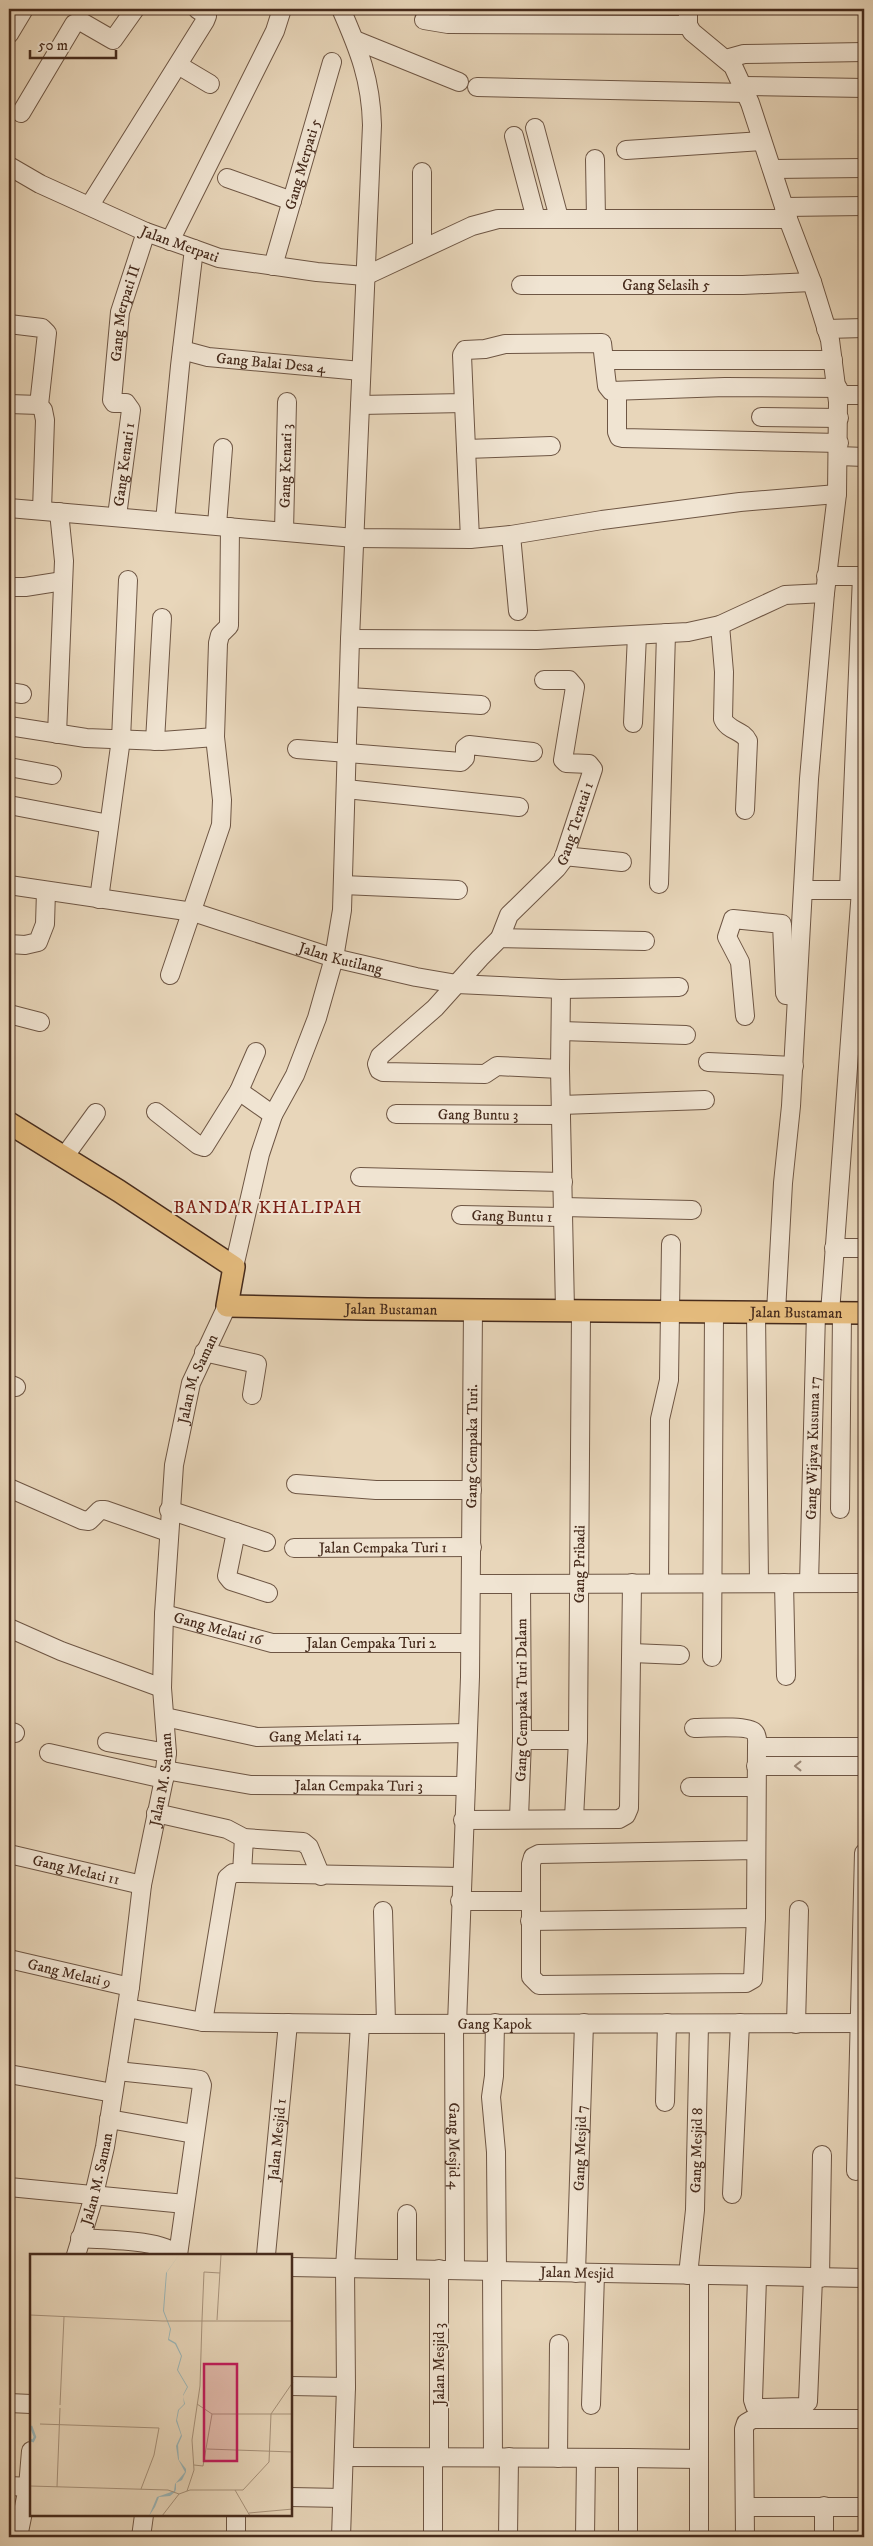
<svg xmlns="http://www.w3.org/2000/svg" width="873" height="2546" viewBox="0 0 873 2546" font-family="'IM FELL DW Pica',serif">
<rect width="100%" height="100%" fill="#e8d6ba"/>
<filter id="stains"><feTurbulence type="fractalNoise" baseFrequency=".004" numOctaves="4"/><feColorMatrix values="0 0 0 0 .2 0 0 0 0 .09 0 0 0 0 .02 0 0 0 .5 -.17"/></filter>
<radialGradient id="worn" r=".72"><stop offset=".6" stop-color="#630" stop-opacity="0"/><stop offset="1" stop-color="#630" stop-opacity=".3"/></radialGradient>
<g fill="none" stroke-linecap="round" stroke-linejoin="round">
<g stroke="#6e5644" stroke-width="20">
<g id="minor">
<polyline points="688,9 688,25 692,32 733,66 750,103 788,219 812,282 830,340 838,402 837,494 825,593 809,779 791,1106 783,1183 776,1312"/>
<polyline points="424,20 448,24 688,25"/>
<polyline points="9,34 24,9"/>
<polyline points="355,40 459,82"/>
<polyline points="726,59 744,54 864,52"/>
<polyline points="178,65 210,84"/>
<polyline points="743,86 864,88"/>
<polyline points="477,87 746,93"/>
<polyline points="21,113 74,24 80,21 113,40 135,9"/>
<polyline points="535,128 559,218"/>
<polyline points="514,136 536,219"/>
<polyline points="626,150 762,141"/>
<polyline points="595,159 596,219"/>
<path id="s1" d="M 9,166 L 40,184 L 146,232 L 194,249 L 219,258 L 317,272 L 365,276 L 472,226 L 498,219 L 788,219"/>
<polyline points="772,169 864,168"/>
<polyline points="422,172 422,249"/>
<polyline points="227,178 292,201"/>
<polyline points="90,205 205,21 207,16 197,9"/>
<polyline points="784,207 864,206"/>
<polyline points="170,241 275,31 282,9"/>
<path id="s2" d="M 273,266 L 332,62"/>
<path id="s3" d="M 521,285 L 743,285 L 812,282"/>
<polyline points="9,324 42,328 47,333 39,405 43,410 45,420 42,510"/>
<polyline points="826,329 864,328"/>
<path id="s4" d="M 182,350 L 208,357 L 361,371"/>
<polyline points="605,360 833,360"/>
<polyline points="617,391 617,432 619,437 623,438 839,443"/>
<polyline points="838,395 864,395"/>
<polyline points="464,403 470,539"/>
<polyline points="9,404 39,405"/>
<polyline points="360,405 464,403 462,355 465,350 485,349 505,344 602,343 607,386 611,391 725,387 838,388"/>
<polyline points="761,417 839,418"/>
<polyline points="466,449 551,446"/>
<polyline points="839,456 864,457"/>
<polyline points="9,508 355,538 470,539 511,535 602,520 740,502 837,494"/>
<path id="s5" d="M 117,516 L 131,410 L 126,403 L 114,403 L 112,400 L 120,312 L 146,232"/>
<polyline points="165,521 180,366 194,249"/>
<polyline points="217,525 223,448"/>
<path id="s6" d="M 284,531 L 287,402"/>
<polyline points="511,535 518,611"/>
<polyline points="826,576 864,576"/>
<polyline points="9,587 25,587 63,581"/>
<path d="M 720,625 L 724,672 L 723,719 C 728,731 743,730 748,741 L 745,810"/>
<polyline points="350,639 537,640 688,632 720,625 785,595 825,593"/>
<polyline points="9,692 22,694"/>
<polyline points="349,697 481,705"/>
<polyline points="633,723 637,635"/>
<polyline points="9,726 86,738 162,741 215,737"/>
<polyline points="57,734 64,561 59,512"/>
<polyline points="155,741 162,618"/>
<polyline points="297,749 461,762 465,758 465,748 469,745 533,752"/>
<polyline points="9,767 52,775"/>
<polyline points="346,789 519,807"/>
<polyline points="9,805 109,824"/>
<polyline points="564,856 622,862"/>
<polyline points="659,884 666,633"/>
<path id="s7" d="M 9,885 L 193,912 L 334,958 L 416,977 L 457,984 L 561,989 L 679,987"/>
<polyline points="343,885 458,890"/>
<polyline points="803,890 860,890"/>
<polyline points="849,890 862,576"/>
<polyline points="99,899 121,739 128,580"/>
<path id="s8" d="M 500,938 L 509,915 L 557,868 L 563,860 L 593,769 L 589,764 L 566,763 L 563,760 L 575,687 L 569,680 L 544,680"/>
<polyline points="9,944 25,945 38,942 45,924 46,891"/>
<polyline points="170,975 221,825 222,800 215,737 218,643 220,635 229,626 230,527"/>
<polyline points="561,989 560,1069 565,1310"/>
<polyline points="9,1014 40,1022"/>
<polyline points="745,1016 740,962 727,937 733,919 782,924 785,993 786,995 797,996"/>
<polyline points="561,1031 686,1035"/>
<polyline points="708,1062 794,1066"/>
<polyline points="560,1069 497,1066 485,1074 383,1072 379,1070 377,1064 380,1056 435,1008 480,958 500,938 645,941"/>
<polyline points="239,1091 273,1115"/>
<polyline points="561,1105 705,1100"/>
<polyline points="156,1112 198,1145 204,1147 239,1091 256,1052"/>
<path id="s9" d="M 396,1114 L 561,1115"/>
<polyline points="64,1157 96,1113"/>
<polyline points="360,1177 563,1182"/>
<polyline points="563,1207 692,1210"/>
<path id="s10" d="M 461,1215 L 563,1217"/>
<polyline points="834,1248 864,1248"/>
<path d="M 234,1267 L 260,1154 L 273,1115 L 295,1075 L 317,1018 L 334,958 L 342,910 L 350,639 L 372,125 C 371,80 359,50 341,9"/>
<polyline points="756,1312 759,1583"/>
<polyline points="830,1313 861,890"/>
<polyline points="204,1352 257,1364 252,1395"/>
<polyline points="9,1384 16,1387"/>
<polyline points="296,1484 376,1490 472,1490"/>
<polyline points="9,1488 82,1520 89,1521 100,1510 105,1510 168,1532"/>
<polyline points="840,1509 842,1313"/>
<polyline points="169,1510 266,1542"/>
<polyline points="236,1532 227,1576 231,1581 268,1593"/>
<path id="s11" d="M 294,1548 L 472,1547"/>
<polyline points="659,1583 660,1419 669,1380 671,1244"/>
<polyline points="784,1583 786,1676"/>
<path id="s12" d="M 809,1583 L 816,1313"/>
<polyline points="472,1584 864,1583"/>
<path id="s13" d="M 164,1614 L 272,1643 L 470,1643"/>
<polyline points="9,1628 61,1651 162,1688"/>
<polyline points="632,1653 680,1655"/>
<polyline points="712,1657 714,1312"/>
<path id="s14" d="M 165,1717 L 257,1737 L 467,1733"/>
<path d="M 694,1728 C 705,1728 747,1725 754,1732 C 758,1735 757,1743 757,1747 L 756,1918 L 753,1979 L 746,1983 L 539,1985 L 531,1977 L 531,1864 L 533,1857 L 539,1854 L 756,1850"/>
<polyline points="9,1731 15,1733"/>
<polyline points="522,1740 578,1740"/>
<polyline points="107,1742 167,1753"/>
<polyline points="757,1747 864,1747"/>
<polyline points="49,1753 164,1779"/>
<polyline points="756,1766 864,1766"/>
<path id="s15" d="M 165,1770 L 251,1785 L 466,1786"/>
<polyline points="690,1787 756,1787"/>
<polyline points="156,1813 227,1829 244,1838 303,1842 309,1847 321,1876"/>
<path id="s16" d="M 519,1818 L 522,1740 L 521,1584"/>
<path id="s17" d="M 574,1818 L 578,1740 L 581,1311"/>
<polyline points="463,1820 619,1819 626,1815 629,1808 632,1583"/>
<polyline points="244,1838 242,1873 461,1877"/>
<path id="s18" d="M 9,1854 L 142,1885"/>
<polyline points="460,1901 522,1901"/>
<polyline points="383,1911 386,2023"/>
<polyline points="530,1921 756,1918"/>
<path id="s19" d="M 9,1959 L 130,1987"/>
<path id="s20" d="M 127,2008 L 203,2022 L 360,2024 L 864,2023"/>
<polyline points="203,2022 227,1878 233,1873 242,1873"/>
<polyline points="495,2023 494,2076 491,2097 496,2152 497,2271"/>
<path id="s21" d="M 454,2024 L 455,2270"/>
<path id="s22" d="M 457,2024 L 470,1677 L 473,1309"/>
<polyline points="796,2024 799,1910"/>
<polyline points="117,2071 194,2079 200,2080 202,2085 178,2255"/>
<polyline points="9,2074 113,2093"/>
<polyline points="665,2102 667,2023"/>
<polyline points="109,2119 194,2134"/>
<polyline points="856,2171 864,1853"/>
<polyline points="9,2187 185,2204"/>
<polyline points="732,2194 740,2023"/>
<path d="M 80,2238 C 103,2240 162,2239 177,2255"/>
<path id="s23" d="M 76,2255 L 92,2203 L 105,2147 L 130,1987 L 142,1885 L 164,1779 L 167,1753 L 162,1688 L 164,1614 L 174,1465 L 191,1383 L 227,1306"/>
<path id="s24" d="M 266,2255 L 288,2023"/>
<path id="s25" d="M 291,2267 L 864,2278"/>
<polyline points="407,2269 407,2214"/>
<polyline points="439,2269 439,2458"/>
<polyline points="492,2271 493,2457"/>
<path id="s26" d="M 576,2273 L 584,2023"/>
<path id="s27" d="M 688,2275 L 695,2210 L 699,2024"/>
<polyline points="699,2276 699,2537"/>
<polyline points="757,2278 753,2400 755,2406 760,2408 803,2407 808,2402 813,2278"/>
<polyline points="820,2278 822,2155"/>
<polyline points="291,2386 346,2387"/>
<polyline points="9,2403 31,2404"/>
<polyline points="591,2405 595,2274"/>
<polyline points="344,2457 628,2458 628,2537"/>
<polyline points="558,2458 559,2344"/>
<polyline points="628,2458 699,2459"/>
<polyline points="9,2486 31,2487"/>
<polyline points="291,2497 342,2498"/>
<polyline points="745,2507 864,2507"/>
<polyline points="18,2537 28,2487 31,2451"/>
<polyline points="141,2537 144,2515"/>
<polyline points="236,2537 236,2515"/>
<polyline points="341,2537 346,2387 345,2268 360,2024"/>
<polyline points="433,2537 433,2458"/>
<polyline points="508,2537 509,2457"/>
<polyline points="585,2537 586,2458"/>
<polyline points="745,2537 744,2429 746,2423 753,2419 864,2419"/>
<polyline points="824,2537 824,2506"/>
</g>
</g>
<g stroke="#462b1c" stroke-width="24">
<g id="major">
<path id="s28" d="M 9,1123 L 119,1191 L 234,1267 L 227,1306 L 367,1309 L 864,1313"/>
</g>
</g>
<use href="#minor" stroke="#f0e4d2" stroke-width="18"/>
<use href="#major" stroke="#e4bb7d" stroke-width="21"/>
</g>
<defs><path id="oneway-chevron" d="M-2-3.5L2.5 0L-2 3.5" fill="none" stroke-width="1.6" stroke-linecap="round" stroke-linejoin="round" transform="scale(1.25)"/></defs>
<use stroke="#9b8877" href="#oneway-chevron" transform="translate(798 1766) rotate(180)"/>
<g text-anchor="middle" dominant-baseline="central" stroke-width="4" stroke-linejoin="round" paint-order="stroke">
<g font-size="15" fill="#462b1c" stroke="#f0e4d2">
<text stroke="none"><textPath href="#s2" startOffset="106">Gang Merpati 5</textPath></text>
<text stroke="none"><textPath href="#s1" startOffset="188">Jalan Merpati</textPath></text>
<text stroke="none"><textPath href="#s3" startOffset="145">Gang Selasih 5</textPath></text>
<text stroke="none"><textPath href="#s5" startOffset="219">Gang Merpati II</textPath></text>
<text stroke="none"><textPath href="#s4" startOffset="90">Gang Balai Desa 4</textPath></text>
<text stroke="none"><textPath href="#s5" startOffset="52">Gang Kenari 1</textPath></text>
<text stroke="none"><textPath href="#s6" startOffset="65">Gang Kenari 3</textPath></text>
<text stroke="none"><textPath href="#s8" startOffset="140">Gang Teratai 1</textPath></text>
<text stroke="none"><textPath href="#s7" startOffset="341">Jalan Kutilang</textPath></text>
<text stroke="none"><textPath href="#s9" startOffset="82">Gang Buntu 3</textPath></text>
<text stroke="none"><textPath href="#s10" startOffset="51">Gang Buntu 1</textPath></text>
<text stroke="none"><textPath href="#s28" startOffset="471">Jalan Bustaman</textPath></text>
<text stroke="none"><textPath href="#s28" startOffset="876">Jalan Bustaman</textPath></text>
<text stroke="none"><textPath href="#s23" startOffset="889">Jalan M. Saman</textPath></text>
<text stroke="none"><textPath href="#s22" startOffset="578">Gang Cempaka Turi.</textPath></text>
<text stroke="none"><textPath href="#s12" startOffset="135">Gang Wijaya Kusuma 17</textPath></text>
<text stroke="none"><textPath href="#s11" startOffset="89">Jalan Cempaka Turi 1</textPath></text>
<text stroke="none"><textPath href="#s17" startOffset="254">Gang Pribadi</textPath></text>
<text stroke="none"><textPath href="#s13" startOffset="56">Gang Melati 16</textPath></text>
<text stroke="none"><textPath href="#s13" startOffset="211">Jalan Cempaka Turi 2</textPath></text>
<text stroke="none"><textPath href="#s16" startOffset="118">Gang Cempaka Turi Dalam</textPath></text>
<text stroke="none"><textPath href="#s14" startOffset="152">Gang Melati 14</textPath></text>
<text stroke="none"><textPath href="#s23" startOffset="484">Jalan M. Saman</textPath></text>
<text stroke="none"><textPath href="#s15" startOffset="195">Jalan Cempaka Turi 3</textPath></text>
<text stroke="none"><textPath href="#s18" startOffset="69">Gang Melati 11</textPath></text>
<text stroke="none"><textPath href="#s19" startOffset="62">Gang Melati 9</textPath></text>
<text stroke="none"><textPath href="#s20" startOffset="369">Gang Kapok</textPath></text>
<text stroke="none"><textPath href="#s24" startOffset="116">Jalan Mesjid 1</textPath></text>
<text stroke="none"><textPath href="#s21" startOffset="122">Gang Mesjid 4</textPath></text>
<text stroke="none"><textPath href="#s26" startOffset="125">Gang Mesjid 7</textPath></text>
<text stroke="none"><textPath href="#s27" startOffset="125">Gang Mesjid 8</textPath></text>
<text stroke="none"><textPath href="#s23" startOffset="79">Jalan M. Saman</textPath></text>
<text stroke="none"><textPath href="#s25" startOffset="286">Jalan Mesjid</textPath></text>
<text transform="translate(439 2364) rotate(-90)">Jalan Mesjid 3</text>
</g>
<g font-size="18" letter-spacing="1" fill="#7a1f14" stroke="#f0e4d2">
<text x="268" y="1208">BANDAR KHALIPAH</text>
</g>
</g>
<g transform="translate(30 2254)">
<rect width="262" height="262" fill="#e8d6ba"/>
<path d="M 149,1 L 137,18 L 134,57 L 141,75 L 139,85 L 146,89 L 152,102 L 148,116 L 158,133 L 153,142 L 155,150 L 149,156 L 147,166 L 152,182 L 148,191 L 149,206 L 156,215 L 156,218 L 152,226 L 146,229 L 146,235 L 145,238 L 140,242 L 129,243 L 125,253 L 119,262 L 127,243 L 144,237 L 145,230 L 155,218 L 148,205 L 146,192 L 151,181 L 146,167 L 148,156 L 154,150 L 153,141 L 157,133 L 147,116 L 151,102 L 145,90 L 138,86 L 140,75 L 133,57 L 136,19 Z" fill="#9bb7ba"/>
<path fill="none" stroke="#9bb7ba" stroke-width="2.5" d="M 0,186 L 3,187 L 5,183 L 1,172"/>
<path fill="none" stroke="#a7927b" stroke-width="1" d="M 0,61 L 132,67 L 263,67M 172,66 L 174,18 L 190,19M 187,66 L 191,1M 167,150 L 182,160 L 241,160 L 263,128M 30,151 L 34,63M 10,170 L 129,174 L 124,201 L 111,235M 177,195 L 263,198M 164,211 L 173,212 L 182,160M 0,232 L 138,236 L 149,240 L 160,236 L 213,236 L 239,208 L 241,160 L 263,160M 27,233 L 30,154M 205,236 L 220,262M 157,237 L 164,216 L 162,186 L 170,132 L 172,66M 219,259 L 263,255M 132,262 L 149,240"/>
<path fill="#c2185b" fill-opacity="0.15" stroke="#c2185b" stroke-width="2.5" d="M 174,110 L 207,110 L 207,207 L 174,207 Z"/>
<rect width="262" height="262" fill="none" stroke="#462b1c" stroke-width="2.5"/>
</g>
<rect width="873" height="2546" fill="none" stroke="#e8d6ba" stroke-width="30"/>
<rect x="10" y="10" width="853" height="2526" fill="none" stroke="#462b1c" stroke-width="2.5"/>
<rect x="15" y="15" width="843" height="2516" fill="none" stroke="#462b1c"/>
<path d="M30 50v8h86v-8" fill="none" stroke="#462b1c" stroke-width="2.5"/>
<text x="38" y="50" font-size="15" fill="#462b1c" stroke="#f0e4d2" stroke-width="4" paint-order="stroke">50 m</text>
<rect width="100%" height="100%" filter="url(#stains)"/>
<rect width="100%" height="100%" fill="url(#worn)"/>
</svg>
